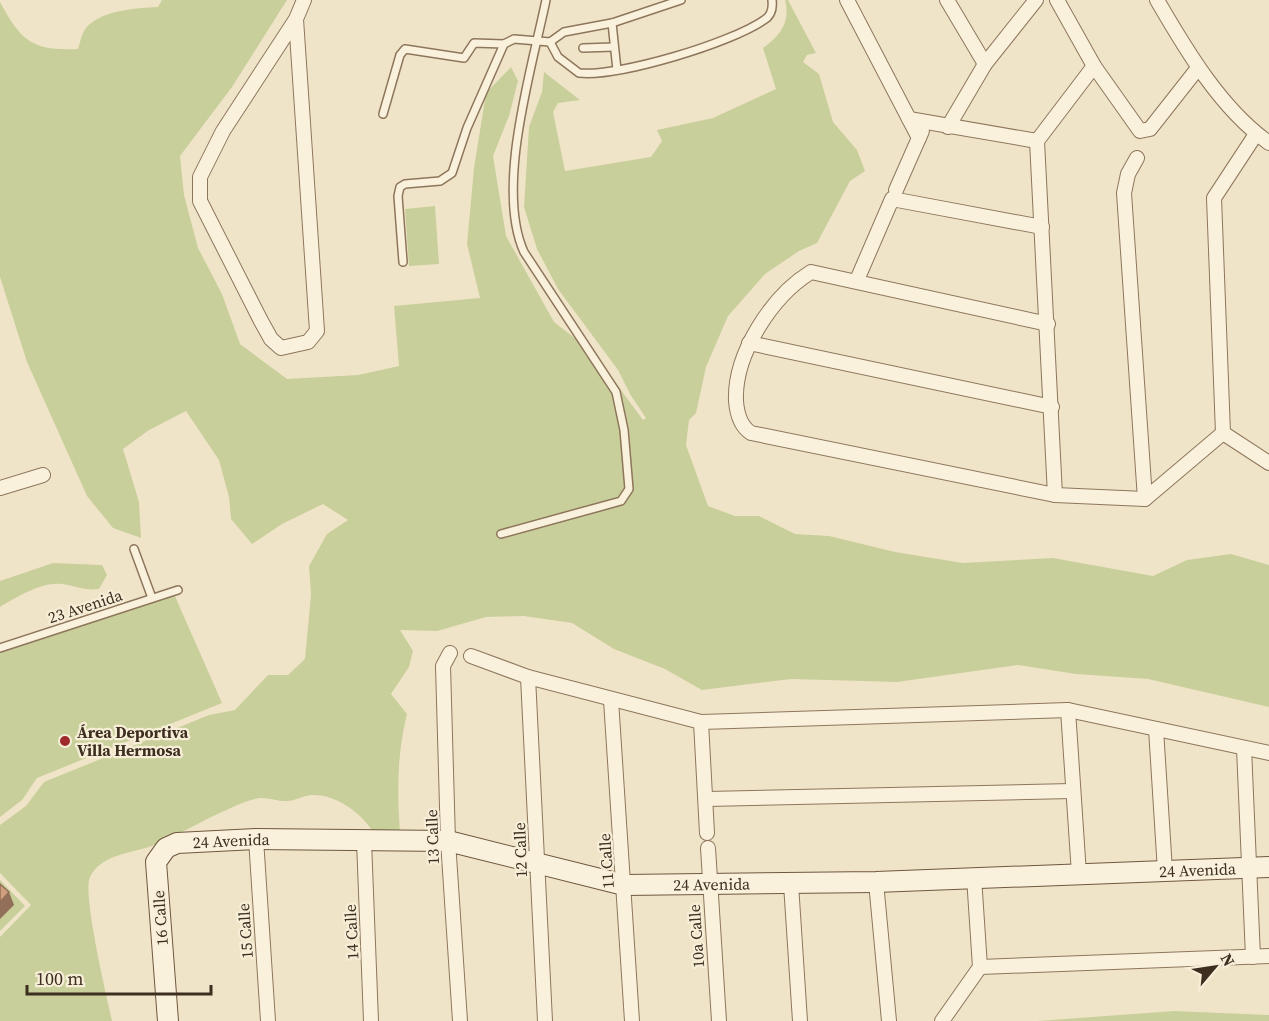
<svg xmlns="http://www.w3.org/2000/svg" width="1269" height="1021" viewBox="0 0 1269 1021" font-family="'Source Serif 4',serif">
<rect width="100%" height="100%" fill="#f0e4c8"/>
<g fill="#c9cf9b">
<path d="M 162,0 L 287,0 L 232,87 L 180,156 L 184,195 L 198,248 L 222,294 L 240,344 L 287,379 L 358,375 L 399,366 L 394,306 L 480,298 L 467,244 L 474,168 L 486,93 L 511,67 L 518,81 L 509,116 L 493,156 L 506,236 L 554,322 L 593,352 L 643,420 L 646,418 L 630,394 L 618,370 L 558,289 L 537,249 L 524,207 L 529,127 L 542,92 L 544,72 L 580,100 L 558,103 L 553,112 L 565,171 L 651,157 L 662,141 L 657,130 L 713,118 L 776,89 L 763,48 C 780,36 791,22 785,0 L 788,0 L 816,53 L 807,55 L 803,62 L 819,74 L 833,122 L 857,150 L 865,171 L 850,181 L 817,243 L 799,251 L 765,274 L 728,316 L 706,367 L 696,413 L 689,420 L 686,445 L 708,506 L 735,516 L 759,516 L 795,534 L 829,536 L 895,552 L 963,563 L 1053,558 L 1153,576 L 1187,560 L 1231,554 L 1269,565 L 1269,707 L 1148,679 L 1076,674 L 1018,665 L 897,682 L 791,679 L 702,690 L 665,669 L 614,649 L 572,623 L 524,616 L 486,617 L 437,631 L 400,630 L 413,651 L 409,667 L 391,694 L 407,714 C 397,754 397,791 400,832 L 374,833 C 361,813 337,794 311,795 C 303,796 296,800 289,801 C 280,802 270,798 261,798 C 240,799 181,834 157,844 C 134,854 103,852 90,877 C 82,894 107,998 112,1021 L 0,1021 L 0,937 L 31,905 L 0,873 L 0,825 L 26,806 L 44,782 L 209,715 L 235,710 L 268,675 L 288,675 L 305,659 L 311,595 L 309,566 L 327,534 L 348,520 L 323,504 L 282,524 L 252,544 L 231,519 L 229,497 L 219,460 L 186,411 L 149,430 L 123,449 L 139,502 L 141,538 L 113,528 L 87,496 L 27,362 L 0,277 L 0,2 C 21,41 32,51 78,49 C 80,43 81,36 84,31 C 97,10 137,8 158,7 Z"/>
<polygon points="435,206 439,264 409,266 405,209"/>
<path d="M 53,563 L 102,565 L 107,575 L 99,589 C 85,591 76,586 62,584 C 41,582 17,597 0,607 L 0,581 Z"/>
<polygon points="174,594 222,703 37,778 22,800 0,817 0,651"/>
<polygon points="0,880 25,906 0,931"/>
<polygon points="1174,1011 1269,1015 1269,1021 1038,1021"/>
</g>
<g fill="none" stroke-linecap="round" stroke-linejoin="round">
<g stroke="#8d765c" stroke-width="10">
<g id="service">
<polyline points="612,23 617,70"/>
<path d="M 550,42 L 558,57 L 579,73 C 619,77 731,43 764,20 C 771,16 773,8 772,0"/>
<polyline points="550,42 564,32 612,23 681,0"/>
<polyline points="583,48 614,47"/>
<polyline points="383,114 400,55 405,49 464,58 474,43 504,44"/>
<polyline points="403,262 398,196 400,187 405,184 440,181 452,173 467,128 504,44 514,39 550,42"/>
<path d="M 501,534 L 621,501 L 629,489 L 624,430 L 616,392 L 524,252 C 495,188 532,68 546,0"/>
<polyline points="134,549 152,598"/>
<polyline points="0,648 178,590"/>
</g>
</g>
<g stroke="#8d765c" stroke-width="16">
<g id="minor">
<polyline points="847,0 919,138"/>
<polyline points="947,0 985,64"/>
<polyline points="1057,0 1094,66 1140,131 1150,129 1198,68"/>
<path d="M 1157,0 C 1186,50 1221,109 1269,143"/>
<polyline points="296,19 317,331 308,342 281,348 271,339 261,321 200,201 200,177 223,131 296,19 304,0"/>
<polyline points="909,119 1037,141"/>
<polyline points="948,127 985,64 1036,0"/>
<polyline points="1137,158 1128,174 1124,193 1145,499"/>
<polyline points="896,190 922,131"/>
<polyline points="857,280 892,199 1042,227"/>
<path d="M 1048,324 L 811,272 C 772,296 734,354 736,401 C 737,414 740,426 751,433 L 1055,495 L 1145,499 L 1223,433"/>
<polyline points="749,343 1052,407"/>
<polyline points="1223,433 1214,198 1256,134"/>
<polyline points="1223,433 1269,463"/>
<polyline points="0,488 43,475"/>
<polyline points="1055,495 1037,141 1094,66"/>
<polyline points="450,653 443,666 448,841 460,1021"/>
<polyline points="471,656 528,677 701,722 1068,710 1269,753"/>
<polyline points="528,677 545,1021"/>
<polyline points="611,700 632,1021"/>
<polyline points="1068,710 1079,874"/>
<polyline points="701,722 707,833"/>
<polyline points="1156,729 1165,871"/>
<polyline points="1244,748 1253,957"/>
<polyline points="707,799 1072,791"/>
<polyline points="256,839 268,1021"/>
<polyline points="364,841 371,1021"/>
<polyline points="708,848 719,1021"/>
<polyline points="876,882 889,1021"/>
<polyline points="791,884 800,1021"/>
<polyline points="980,967 1269,956"/>
<polyline points="942,1021 980,967 974,877"/>
</g>
</g>
<g stroke="#6f573f" stroke-width="22">
<g id="secondary">
<path id="s1" d="M 168,1021 L 156,862 L 166,848 L 177,843 L 256,839 L 448,841 L 624,885 L 876,882 L 1269,867"/>
</g>
</g>
<use href="#service" stroke="#faf1dc" stroke-width="7"/>
<use href="#minor" stroke="#faf1dc" stroke-width="14"/>
<use href="#secondary" stroke="#faf1dc" stroke-width="20"/>
</g>
<polygon fill="#916f58" points="9,892 14,905 0,919 0,902"/>
<polygon fill="#cf9f7d" stroke="#916f58" stroke-width="1.5" points="0,884 9,892 0,902"/>
<circle fill="#9e2a2b" stroke="#f7eed8" stroke-width="2" cx="65" cy="741" r="6"/>
<g text-anchor="middle" dominant-baseline="central" stroke-width="4.5" stroke-linejoin="round" paint-order="stroke">
<g font-size="16" fill="#3d2e20" stroke="#f7eed8">
<text transform="translate(85 606) rotate(-18)">23 Avenida</text>
<text transform="translate(432 837) rotate(-92)">13 Calle</text>
<text stroke="none"><textPath href="#s1" startOffset="243">24 Avenida</textPath></text>
<text transform="translate(520 850) rotate(-92)">12 Calle</text>
<text transform="translate(606 861) rotate(-94)">11 Calle</text>
<text stroke="none"><textPath href="#s1" startOffset="1215">24 Avenida</textPath></text>
<text stroke="none"><textPath href="#s1" startOffset="729">24 Avenida</textPath></text>
<text transform="translate(160 918) rotate(-94)">16 Calle</text>
<text transform="translate(245 931) rotate(-94)">15 Calle</text>
<text transform="translate(351 932) rotate(-93)">14 Calle</text>
<text transform="translate(696 936) rotate(-94)">10a Calle</text>
</g>
<g font-size="16" font-weight="bold" fill="#3d2e20" stroke="#f7eed8" text-anchor="start">
<text x="77" y="732">Área Deportiva<tspan x="77" dy="18">Villa Hermosa</tspan></text>
</g>
</g>
<g transform="translate(1215 967) rotate(61)" stroke="#f7eed8" stroke-width="4.5" paint-order="stroke">
<path d="M0-4.5L10 22L0 15L-10 22Z" fill="#3d2e20"/>
<text y="-9" font-size="16" font-weight="bold" text-anchor="middle" fill="#3d2e20">N</text>
</g>
<path d="M27 985v9h184v-9" fill="none" stroke="#3d2e20" stroke-width="3"/>
<text x="36" y="985" font-size="18" fill="#3d2e20" stroke="#f7eed8" stroke-width="4.5" paint-order="stroke">100 m</text>
</svg>
